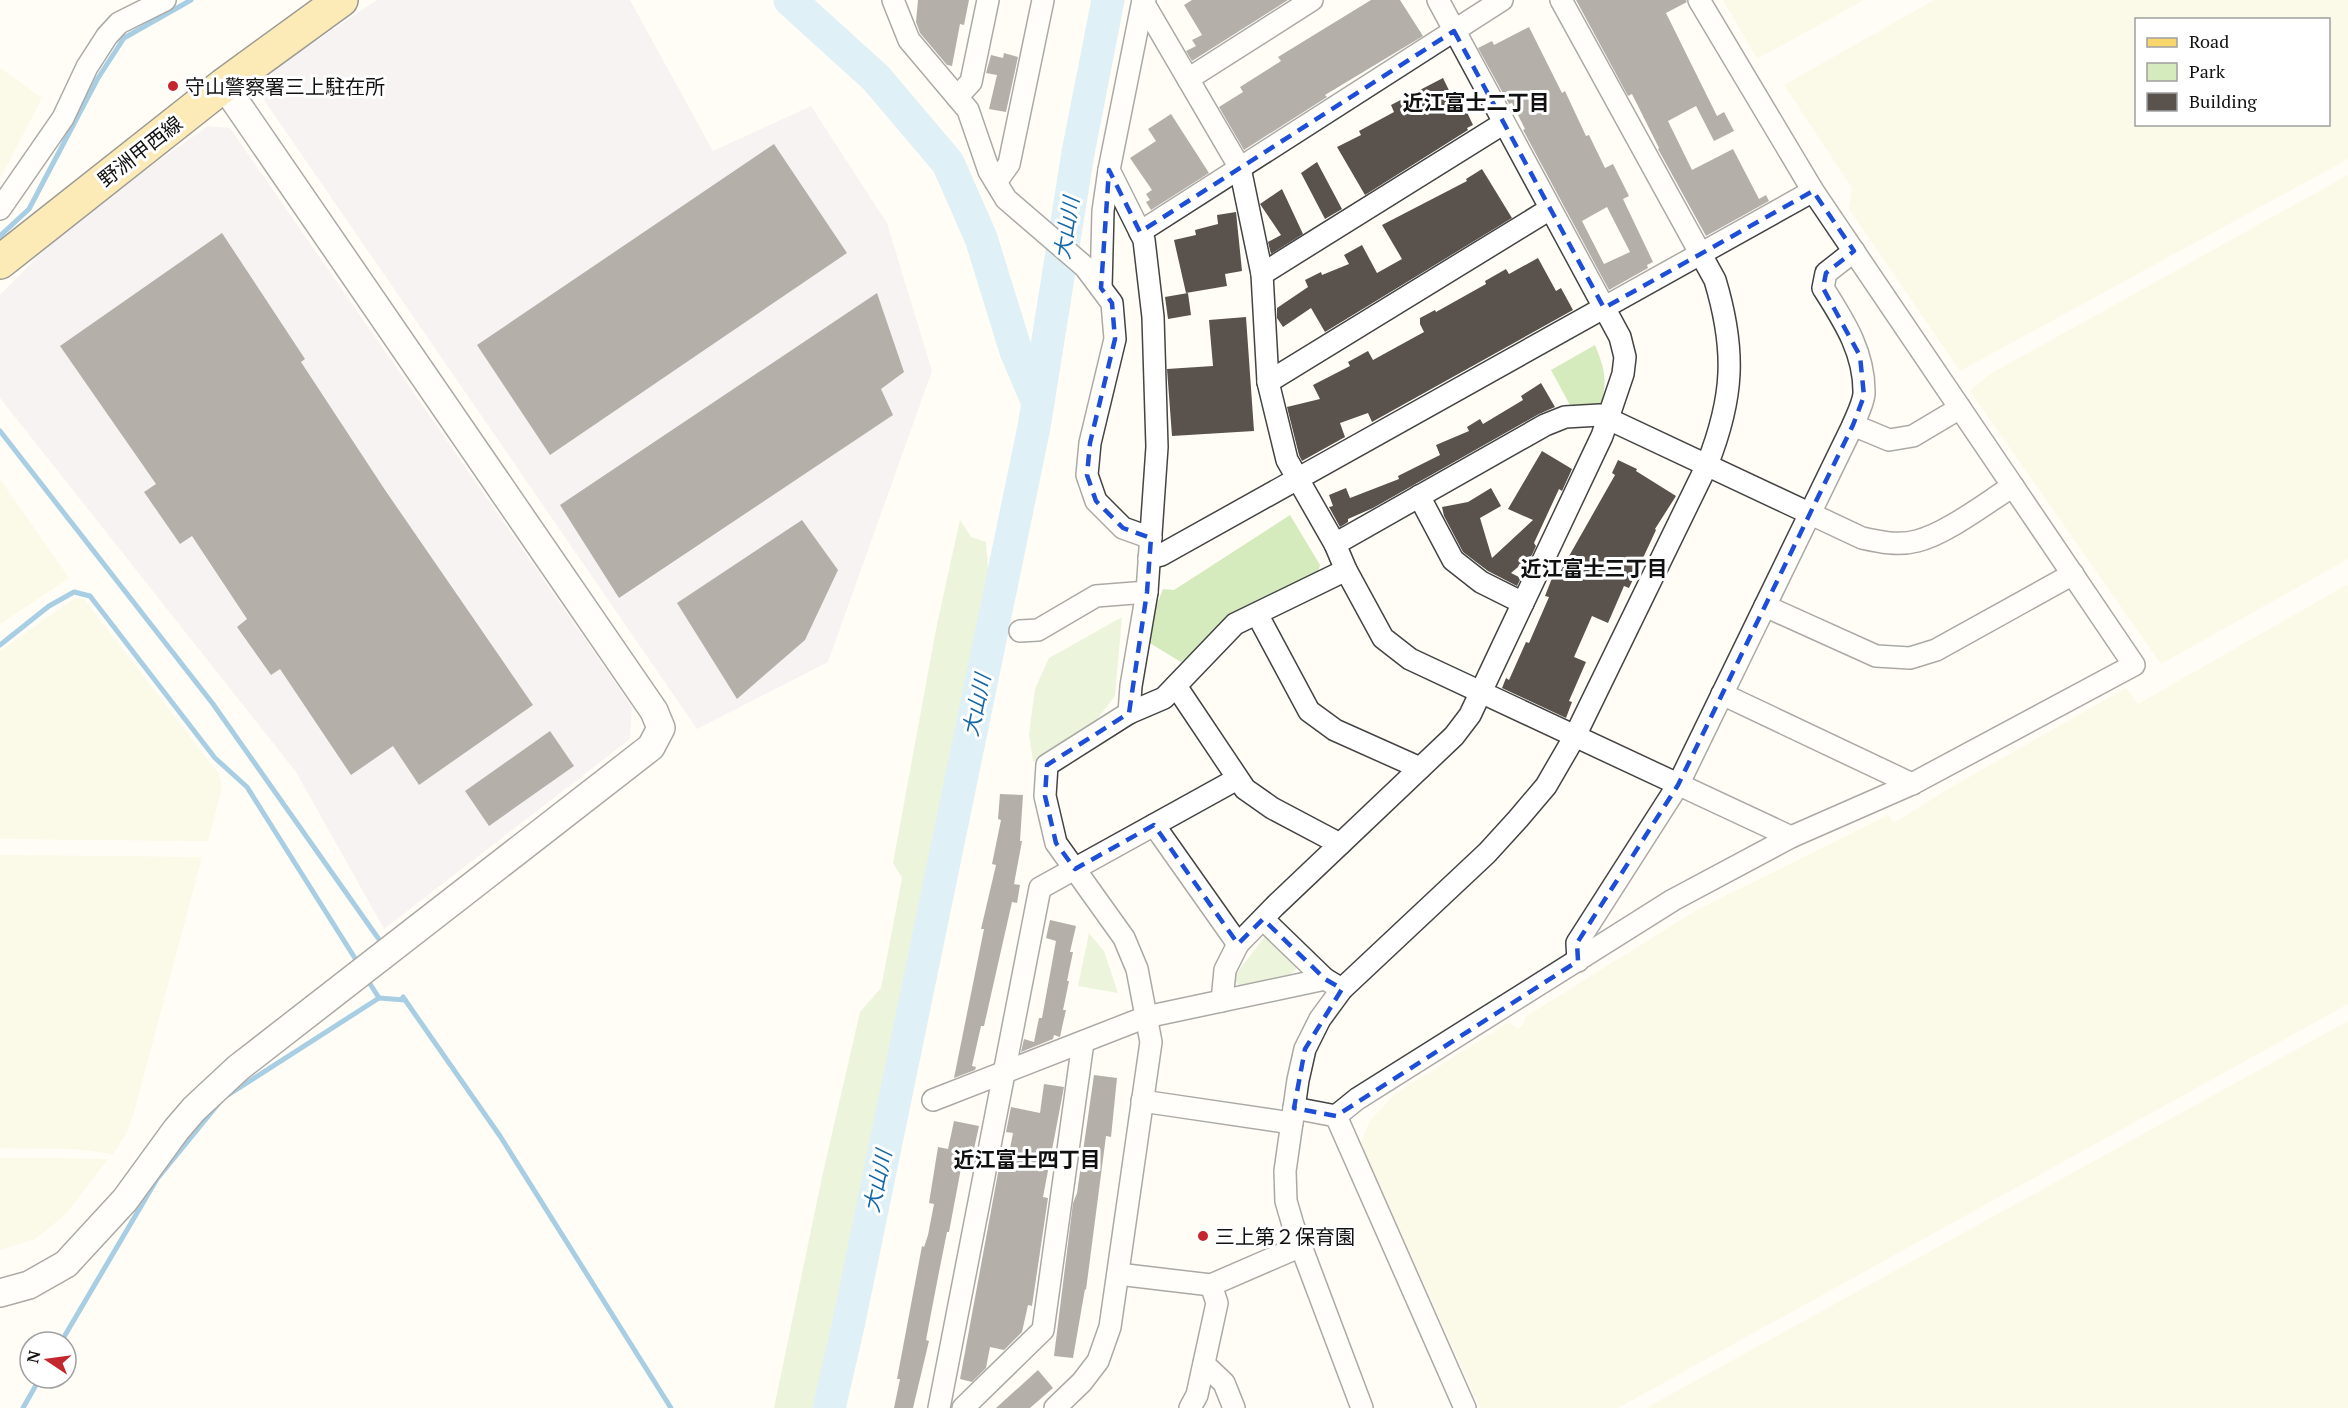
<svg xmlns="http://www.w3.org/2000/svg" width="2348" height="1408" viewBox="0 0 2348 1408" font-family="'PT Serif','Noto Sans JP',serif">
<rect width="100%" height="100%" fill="#fffdf5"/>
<g fill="#eee6ef">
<polygon points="377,0 630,0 713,151 811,106 887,223 932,371 828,662 697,729 264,100 273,70"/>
<polygon points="208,126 230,128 632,707 630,739 384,929 296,772 0,398 0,295 75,219"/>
</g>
<g fill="#f6f3d4" fill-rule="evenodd">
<polygon points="1723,0 1864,0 1757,59"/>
<path d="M 1934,0 L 2348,0 L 2348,159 L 1960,371 L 1849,209 L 1852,188 L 1784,85 ZM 2136,20 L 2328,20 L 2328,124 L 2136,124 Z"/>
<polygon points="0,68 42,98 0,179"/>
<polygon points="2348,175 2348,559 2161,664 1970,391 1990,374"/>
<polygon points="0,479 69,578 0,624"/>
<polygon points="2348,584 2348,1004 1618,1408 1480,1408 1361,1144 1369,1122 1395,1094 1509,1022 1518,1029 1524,1024 1525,1017 1695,911 1888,815 1894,823 1948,789 2126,688 2138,704"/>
<polygon points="83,598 219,774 222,788 208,841 0,839 0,651 74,599"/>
<polygon points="0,855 202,857 133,1116 126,1134 113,1154 74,1149 0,1148"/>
<polygon points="2348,1021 2348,1408 1646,1408"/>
<polygon points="0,1158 108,1159 66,1214 35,1239 0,1250"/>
</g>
<g fill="#d5ebbd">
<path d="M 1595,345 C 1605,370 1608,381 1600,407 L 1578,420 L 1551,370 Z"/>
<polygon points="1290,515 1320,565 1316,581 1207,639 1181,662 1148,642 1153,614 1163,589 1174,590"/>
<polygon points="960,520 971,537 986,542 994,649 847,1394 843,1408 774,1408 822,1177 860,1012 881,988 902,878 893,863 937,624"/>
<polygon points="1122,617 1115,696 1085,735 1033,762 1029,734 1035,689 1049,658"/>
<polygon points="1089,933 1104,951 1118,993 1078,986"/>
<polygon points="1266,935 1297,968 1288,977 1241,987 1232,979"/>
</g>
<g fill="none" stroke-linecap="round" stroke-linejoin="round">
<g stroke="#3f96cf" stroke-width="5">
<polyline points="0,236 29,209 98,78 124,38 191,0"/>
<polyline points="0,431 213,704 378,938"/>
<polyline points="0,645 49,606 74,592 90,596 215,758 247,787 358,963"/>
<polyline points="367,979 379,998"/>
<polyline points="403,997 500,1136 671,1408"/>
<polyline points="228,1095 379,998 405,1000"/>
<polyline points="61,1342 157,1179 219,1103"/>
<polyline points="23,1408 40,1378"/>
</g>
<g stroke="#b9e0f7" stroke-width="33">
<polyline points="790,0 876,78 948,163 981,238 1016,351 1038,403"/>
<polyline points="829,1408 848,1326 1034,427 1078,153 1108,0"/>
</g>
</g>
<g fill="#5a524d" fill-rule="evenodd">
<polygon points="918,0 969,0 964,25 960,24 952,66 947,65 920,33 916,22"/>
<polygon points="1192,0 1288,0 1192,61 1186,51 1196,46 1192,40 1202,35 1184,5"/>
<polygon points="1371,0 1400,0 1423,36 1325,95 1327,97 1244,150 1219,107 1243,92 1240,87 1281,61 1278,57"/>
<polygon points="1576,0 1686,0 1687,2 1666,13 1717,116 1724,112 1734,131 1714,141 1696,106 1668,121 1692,170 1733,149 1759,199 1766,195 1769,201 1706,236 1658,149 1659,148 1632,94 1628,96"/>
<path d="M 1529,27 L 1562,93 L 1565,91 L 1586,136 L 1589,135 L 1605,168 L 1613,164 L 1629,196 L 1623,199 L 1653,262 L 1647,265 L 1648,268 L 1609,290 L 1523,130 L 1525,129 L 1512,103 L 1509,104 L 1478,48 L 1492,41 L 1494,45 ZM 1607,207 L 1630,252 L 1604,264 L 1582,221 Z"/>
<polygon points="1004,53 1018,57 1006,112 989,109 997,75 986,73 991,55 1003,58"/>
<polygon points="1443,78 1459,111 1465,108 1473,125 1467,128 1468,130 1365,195 1337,147 1361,135 1359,131 1394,112 1391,105"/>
<polygon points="1171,114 1209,173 1151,210 1146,202 1150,200 1146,194 1152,190 1130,158 1156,141 1148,129"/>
<polygon points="774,144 847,253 550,455 477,345"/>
<polygon points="1317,162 1342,209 1325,219 1301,173"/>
<polygon points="1482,169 1512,218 1325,332 1311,308 1283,327 1277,318 1277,308 1308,287 1305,280 1321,272 1322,275 1349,264 1344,255 1362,245 1377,273 1402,259 1382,225 1467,181 1466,179"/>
<polygon points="1282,189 1303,234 1271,254 1268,242 1281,235 1260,204"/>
<polygon points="1236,212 1242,271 1225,274 1227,286 1186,293 1174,240 1196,235 1195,230 1218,224 1217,215"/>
<polygon points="222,233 305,359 301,362 385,490 533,705 419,785 393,746 351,775 280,669 271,675 237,627 247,619 192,536 180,544 144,492 156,484 60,346"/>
<polygon points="1538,258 1556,291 1561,288 1573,310 1372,422 1368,413 1340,423 1345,437 1302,461 1299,455 1287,407 1320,399 1313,385 1350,366 1348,362 1368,351 1373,360 1424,332 1420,324 1420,318 1435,310 1436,312 1486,284 1485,281 1506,269 1509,274"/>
<polygon points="877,293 904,372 881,389 893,415 619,598 560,505"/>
<polygon points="1188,293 1191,315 1168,319 1165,297"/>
<polygon points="1246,317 1254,431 1172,436 1167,369 1213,366 1209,320"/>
<polygon points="1541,383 1555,407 1539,414 1373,508 1348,519 1348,522 1340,527 1329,507 1333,506 1329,495 1346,488 1350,498 1399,479 1398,476 1440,455 1436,445 1469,431 1467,427 1480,419 1483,424 1523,400 1521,396"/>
<polygon points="1542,451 1572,469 1562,491 1559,489 1534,543 1536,546 1532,555 1511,573 1521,578 1517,586 1488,571 1463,552 1444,516 1442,507 1468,502 1491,488 1501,506 1480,518 1492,558 1533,520 1508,509"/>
<polygon points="1618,460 1637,469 1636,471 1676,496 1655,529 1656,530 1629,588 1624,586 1608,623 1592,616 1574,657 1586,662 1569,701 1572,702 1566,718 1502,688 1506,678 1509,680 1526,642 1529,643 1549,597 1545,596 1556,568 1560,572 1615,475 1612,473"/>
<polygon points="802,520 838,570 805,640 737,699 677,603"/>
<polygon points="550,731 574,766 489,826 465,791"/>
<polygon points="1000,794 1023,795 1020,841 1022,841 1014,884 1020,885 1017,903 1012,902 984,1026 981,1026 972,1066 976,1067 975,1070 954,1078 984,929 981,929 996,865 992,864 1001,820 998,819"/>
<polygon points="1050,920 1076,926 1070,952 1073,952 1067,981 1069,981 1063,1010 1066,1010 1063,1023 1060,1037 1054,1035 1053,1039 1021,1052 1024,1039 1034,1042 1039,1018 1042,1018 1056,941 1046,938"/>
<polygon points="1094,1075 1117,1078 1111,1137 1106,1136 1086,1290 1085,1289 1073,1358 1054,1356 1073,1203 1077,1193"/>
<polygon points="1044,1084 1064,1087 1043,1197 1048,1198 1032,1306 1028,1305 1022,1332 1004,1350 990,1347 986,1368 972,1382 960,1379 1000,1162 1007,1164 1013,1133 1006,1132 1011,1107 1040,1113"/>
<polygon points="954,1121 979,1126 974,1149 965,1147 949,1232 947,1232 938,1277 926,1340 929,1341 913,1408 894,1408 900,1379 897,1379 922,1246 924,1247 928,1235 934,1204 929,1203 938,1147 948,1149"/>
<polygon points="1038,1370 1053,1388 1030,1408 996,1408"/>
</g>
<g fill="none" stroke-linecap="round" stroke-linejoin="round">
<g stroke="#444" stroke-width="24">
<g id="minor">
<polyline points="893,0 909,40 968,110 989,171 1006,199 1085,267 1112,303 1115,339 1090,443 1087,475 1096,501 1123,528 1151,538"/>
<polyline points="1145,0 1143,2 1240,168 1262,274 1268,382 1287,460 1335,544 1346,570 1383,638 1410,659 1791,837"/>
<polyline points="1188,79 1312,0"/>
<polyline points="957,97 971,82 988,0"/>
<polyline points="996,182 1009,164 1043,0"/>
<polyline points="0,209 63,118 87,67 107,36 119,23 165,0"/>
<polyline points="1140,232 1502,0"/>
<polyline points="1262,274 1504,123"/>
<polyline points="1101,288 1103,211 1109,170"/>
<polyline points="1268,382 1550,209"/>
<polyline points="1853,425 1889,440 1913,436 1960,408"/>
<polyline points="1419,496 1453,560 1481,582 1523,603"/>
<path d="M 1335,544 L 1545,425 L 1565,417 L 1600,415 L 1862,538 C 1880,542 1898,546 1917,541 C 1946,534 1986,503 2013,486"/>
<polyline points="1149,558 1161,555 1813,191"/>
<polyline points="1765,606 1876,656 1910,658 1936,650 2073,574"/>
<polyline points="1257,614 1309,711 1335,730 1420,768"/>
<polyline points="1020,631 1038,630 1096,596 1147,592"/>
<polyline points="1176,686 1245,789 1272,808 1340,844"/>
<polyline points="1722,694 1912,784"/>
<polyline points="1129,713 1164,698 1235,624 1346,570"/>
<polyline points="1154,825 1238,944"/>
<polyline points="1263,919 1325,979"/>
<path d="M 1578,961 L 1577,943 L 1678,785 L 1853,425 C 1857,415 1863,404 1864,394 C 1865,353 1844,321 1823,288 L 1826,273 L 1854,251"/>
<polyline points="1222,1001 1225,970 1238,944 1275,906 1454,736 1470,715 1602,436 1623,374 1625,357 1620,337 1438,0"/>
<polyline points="933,1100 1146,1017 1325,979 1342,989"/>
<polyline points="1142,1101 1292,1123"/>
<polyline points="1294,1108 1336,1116 1357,1099 1673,900 1791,837 1912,784 2134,665 1813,191 1699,0"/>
<polyline points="1336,1116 1465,1408"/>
<polyline points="1118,1274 1211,1285 1301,1246"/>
<polyline points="1204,1364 1224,1383 1234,1408"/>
<polyline points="939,1408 1040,888 1237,779"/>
<polyline points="963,1408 1043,1330 1083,1042"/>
<polyline points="1055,1408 1082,1382 1098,1361 1110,1327 1151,1042 1137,969 1124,938 1056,843 1045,796 1047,765 1129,713 1131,686 1147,592 1157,447 1153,317 1144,240 1109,170 1143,0"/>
<polyline points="1190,1408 1197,1395 1217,1303 1211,1285"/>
<path d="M 1362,1408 L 1293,1225 L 1286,1201 L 1285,1171 L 1298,1080 L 1305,1049 L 1320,1019 L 1342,989 L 1487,853 L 1518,819 L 1546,786 L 1575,736 L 1707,465 C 1734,397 1736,350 1715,280 L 1561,0"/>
</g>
</g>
<g stroke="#444" stroke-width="30">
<polyline id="tertiary" points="0,1293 29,1285 66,1264 125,1200 176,1130 194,1109 238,1068 651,747 661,728 654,711 224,85"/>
</g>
<g stroke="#222" stroke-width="36">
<polyline id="primary" points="0,262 224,85 341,0"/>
</g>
<use href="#minor" stroke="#fff" stroke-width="21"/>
<use href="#tertiary" stroke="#fff" stroke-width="27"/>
<use href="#primary" stroke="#f9d66b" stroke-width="33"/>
</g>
<path d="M0 0H2348V1408H0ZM 1454,31 L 1604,308 L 1813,191 L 1854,251 L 1826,273 L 1823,288 L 1860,356 L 1864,396 L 1853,425 L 1678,785 L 1577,943 L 1578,961 L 1336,1116 L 1294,1108 L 1305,1049 L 1342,989 L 1325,979 L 1263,919 L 1238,944 L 1154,825 L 1075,869 L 1056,843 L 1045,796 L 1047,765 L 1129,713 L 1147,592 L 1151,538 L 1123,528 L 1096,501 L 1087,475 L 1090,443 L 1115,339 L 1112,303 L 1101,288 L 1109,170 L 1140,232 Z" fill="#fffdf5" fill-opacity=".55" fill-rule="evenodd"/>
<path fill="none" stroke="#1d4ed8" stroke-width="4.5" stroke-dasharray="12 8" stroke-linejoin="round" d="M 1454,31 L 1604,308 L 1813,191 L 1854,251 L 1826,273 L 1823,288 L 1860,356 L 1864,396 L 1853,425 L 1678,785 L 1577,943 L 1578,961 L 1336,1116 L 1294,1108 L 1305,1049 L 1342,989 L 1325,979 L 1263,919 L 1238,944 L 1154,825 L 1075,869 L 1056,843 L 1045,796 L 1047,765 L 1129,713 L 1147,592 L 1151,538 L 1123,528 L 1096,501 L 1087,475 L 1090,443 L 1115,339 L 1112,303 L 1101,288 L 1109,170 L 1140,232 Z"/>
<g fill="#c4262e" stroke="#fff" stroke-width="2">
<circle cx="173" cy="86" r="6"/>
<circle cx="1203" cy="1236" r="6"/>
</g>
<g text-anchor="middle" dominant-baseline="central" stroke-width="6" stroke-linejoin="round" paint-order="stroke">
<g font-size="20" fill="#111" stroke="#fff" text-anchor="start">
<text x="185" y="86">守山警察署三上駐在所</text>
<text x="1215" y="1236">三上第２保育園</text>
</g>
<g font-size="20" fill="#111" stroke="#fff">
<text transform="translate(140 151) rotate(-38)">野洲甲西線</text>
</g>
<g font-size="21" font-weight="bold" fill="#111" stroke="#fff">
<text x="1476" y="102">近江富士二丁目</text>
<text x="1594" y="568">近江富士三丁目</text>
<text x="1027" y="1159">近江富士四丁目</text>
</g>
<g font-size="21" font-style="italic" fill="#1768a6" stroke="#fff">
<text transform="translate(1066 228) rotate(-81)">大山川</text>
<text transform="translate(976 705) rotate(-78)">大山川</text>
<text transform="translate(877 1181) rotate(-78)">大山川</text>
</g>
</g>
<rect x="2135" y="18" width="195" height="108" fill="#ffffff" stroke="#a0a0a0" stroke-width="1.5"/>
<rect x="2147" y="38" width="30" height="9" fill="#f9d66b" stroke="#a0a0a0" stroke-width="1.5"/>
<text x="2189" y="48" font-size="18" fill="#111111">Road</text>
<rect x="2147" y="63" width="30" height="18" fill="#d5ebbd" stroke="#a0a0a0" stroke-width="1.5"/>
<text x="2189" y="78" font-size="18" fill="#111111">Park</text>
<rect x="2147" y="93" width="30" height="18" fill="#5a524d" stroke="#a0a0a0" stroke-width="1.5"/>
<text x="2189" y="108" font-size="18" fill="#111111">Building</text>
<g transform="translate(48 1360) rotate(283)"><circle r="28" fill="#ffffff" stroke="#a0a0a0" stroke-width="1.5"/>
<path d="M0-4.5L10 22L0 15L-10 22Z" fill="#c4262e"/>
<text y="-9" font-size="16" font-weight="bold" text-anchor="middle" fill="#111111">N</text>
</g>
</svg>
